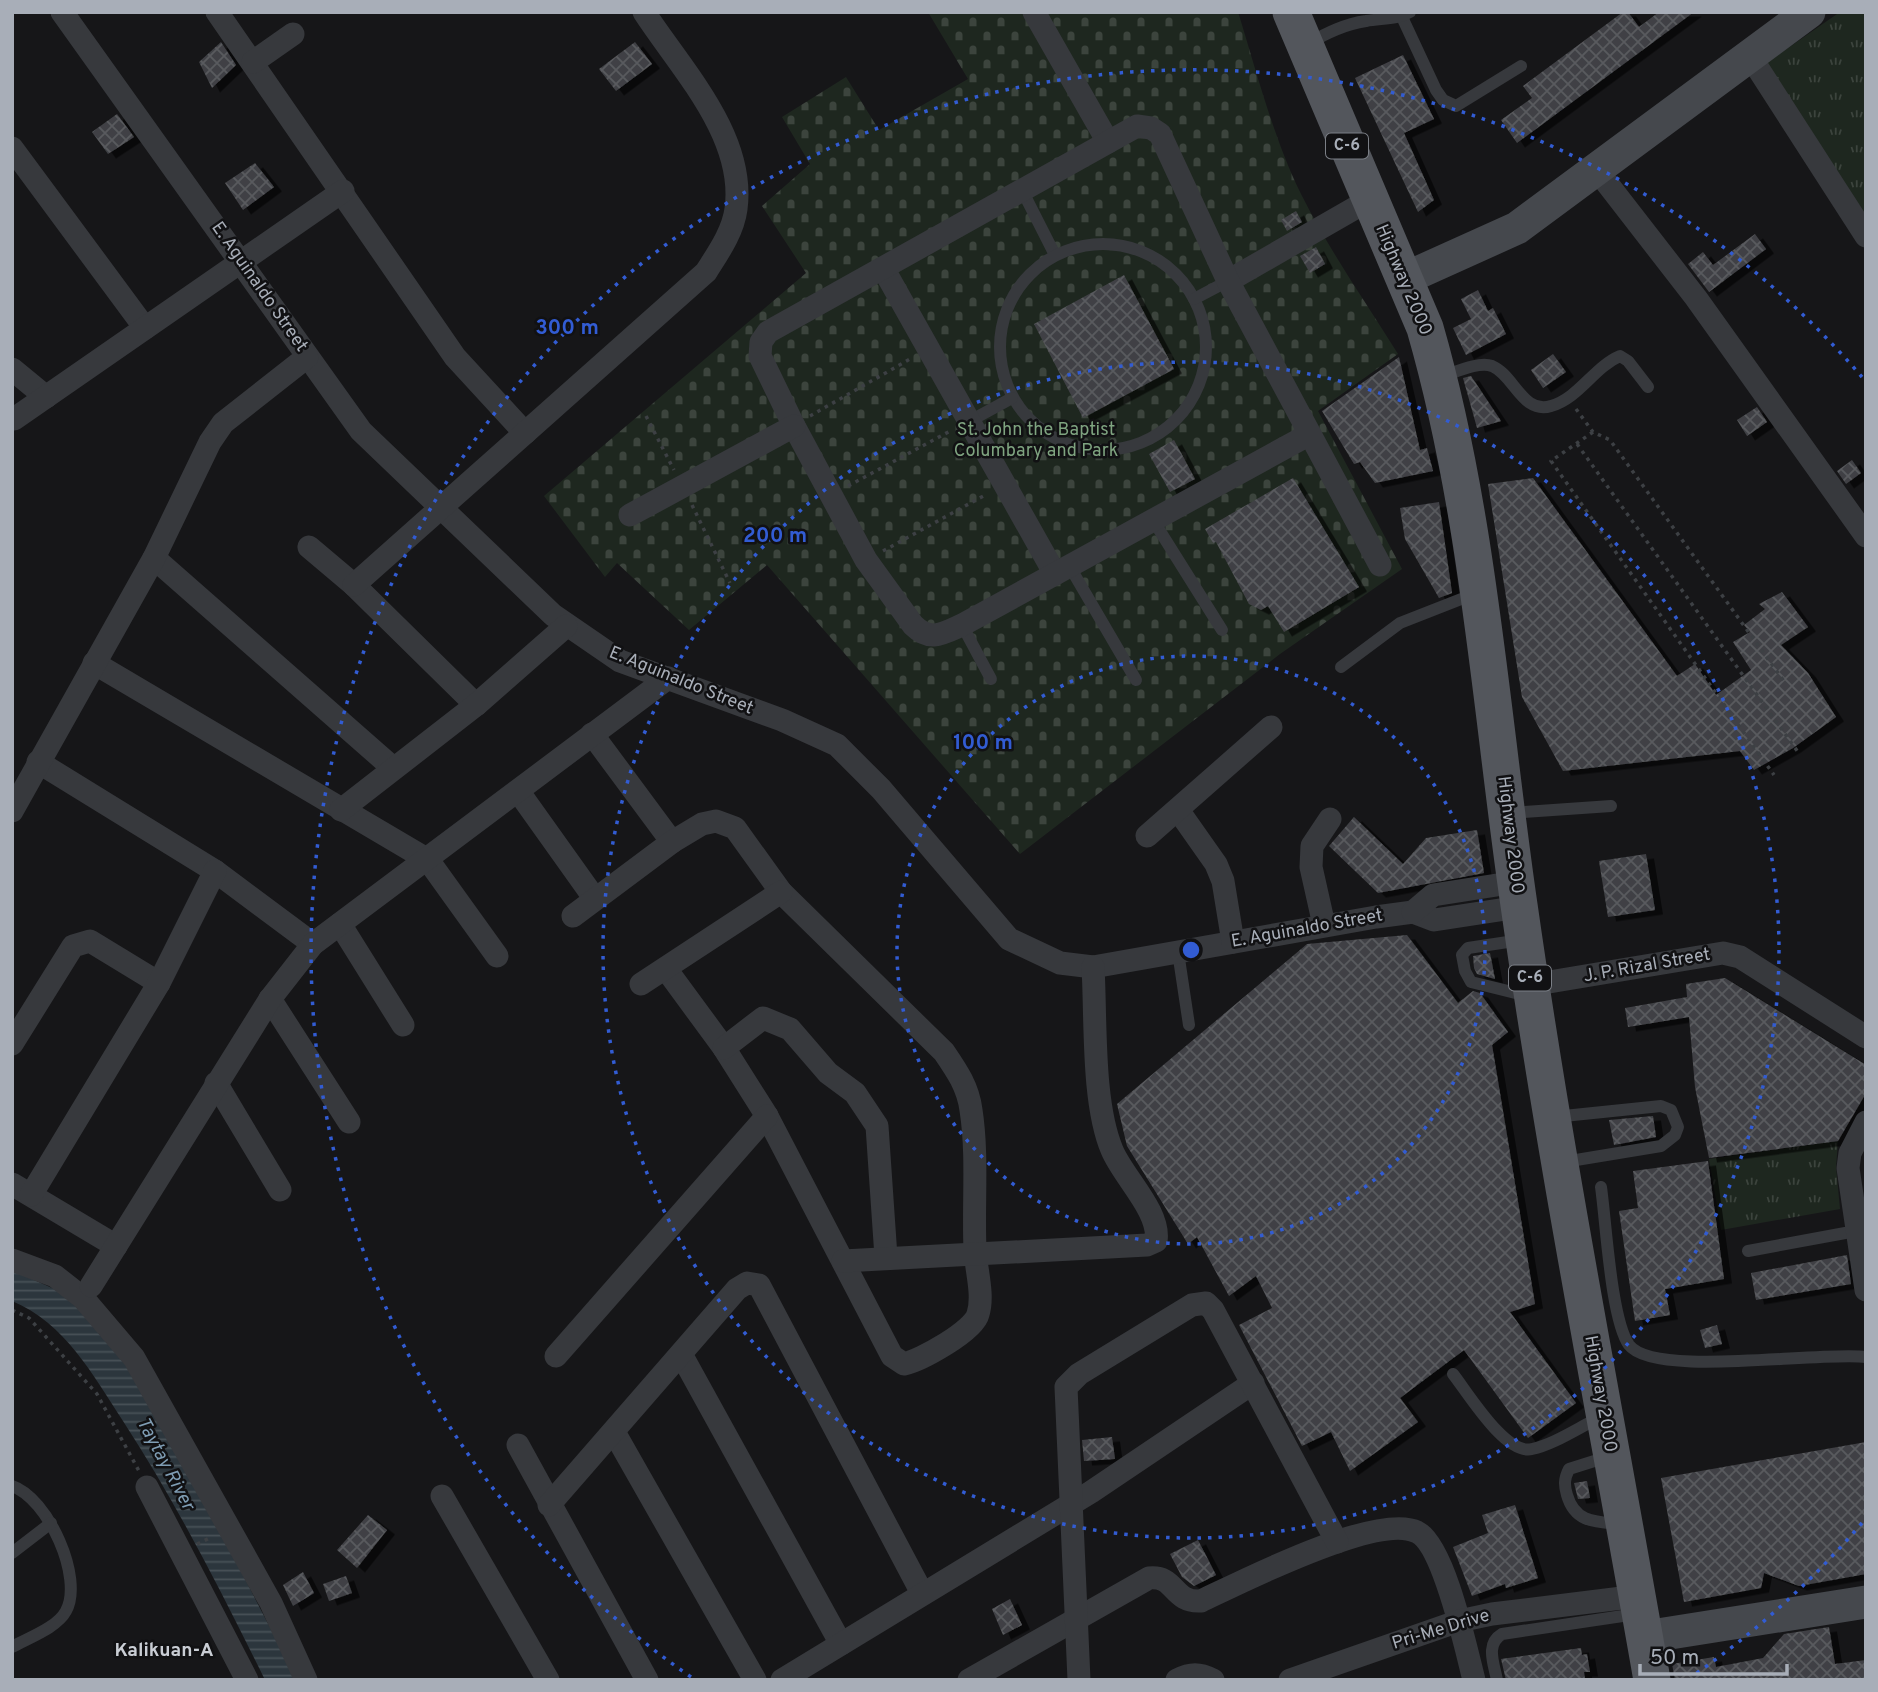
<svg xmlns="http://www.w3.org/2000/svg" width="1878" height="1692" viewBox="0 0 1878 1692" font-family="Overpass,sans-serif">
<defs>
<pattern id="grass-tufts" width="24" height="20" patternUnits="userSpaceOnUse" patternTransform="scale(1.75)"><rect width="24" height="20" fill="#1e271f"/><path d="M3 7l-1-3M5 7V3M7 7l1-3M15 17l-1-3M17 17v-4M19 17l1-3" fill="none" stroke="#3c443d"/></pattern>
<pattern id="cemetery-stones" width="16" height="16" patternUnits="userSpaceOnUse" patternTransform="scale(1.75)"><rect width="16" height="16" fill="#1e271f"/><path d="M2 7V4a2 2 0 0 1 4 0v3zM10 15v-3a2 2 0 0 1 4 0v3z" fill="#3c443d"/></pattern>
<pattern id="water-rules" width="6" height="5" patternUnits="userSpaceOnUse" patternTransform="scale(1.75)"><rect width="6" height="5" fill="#2c363d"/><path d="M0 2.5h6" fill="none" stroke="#485157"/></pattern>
<pattern id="building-cross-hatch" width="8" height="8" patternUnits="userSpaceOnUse" patternTransform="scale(1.75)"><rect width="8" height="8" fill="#404145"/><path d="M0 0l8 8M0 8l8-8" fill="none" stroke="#595a5e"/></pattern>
<filter id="shadow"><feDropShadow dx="8" dy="4.5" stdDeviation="0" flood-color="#0009"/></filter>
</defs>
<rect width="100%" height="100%" fill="#161618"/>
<g fill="url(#grass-tufts)">
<polygon points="1840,12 1866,12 1866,229 1762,66"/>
<polygon points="1838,1141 1836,1167 1840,1209 1721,1230 1709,1159"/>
</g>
<path fill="url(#cemetery-stones)" d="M 928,12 L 1238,12 C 1256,70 1274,140 1301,194 C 1329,250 1365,301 1398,354 L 1318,411 L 1402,569 L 1280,654 L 1020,854 L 767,565 L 689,630 L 617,563 L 605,577 L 544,496 L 806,273 L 762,206 L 810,164 L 782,117 L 846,77 L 879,130 L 968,79 Z"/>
<path fill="url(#water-rules)" d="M 12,1270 L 72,1297 L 122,1353 L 189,1470 L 297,1680 L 265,1680 C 221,1591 177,1504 123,1421 C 93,1375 65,1323 12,1301 Z"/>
<g fill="url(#building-cross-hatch)" filter="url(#shadow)">
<polygon points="1623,12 1628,12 1639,27 1659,12 1694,12 1517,143 1501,120 1532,98 1523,86"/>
<polygon points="221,42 236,65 212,88 199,62"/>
<polygon points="635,42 652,64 616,91 599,69"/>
<polygon points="1403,55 1434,119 1404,133 1434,200 1418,212 1355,78"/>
<polygon points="117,114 134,137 108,154 92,132"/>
<polygon points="255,163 274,187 243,210 225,183"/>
<polygon points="1296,211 1302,222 1287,231 1281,220"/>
<polygon points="1755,234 1766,249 1709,292 1688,264 1703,252 1713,265"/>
<polygon points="1316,247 1325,264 1310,273 1300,256"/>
<polygon points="1124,275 1174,369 1083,418 1034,324"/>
<polygon points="1478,290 1488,311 1493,308 1506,334 1466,355 1453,328 1471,319 1461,299"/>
<polygon points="1553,354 1566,372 1543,388 1531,370"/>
<polygon points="1399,357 1420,450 1427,448 1433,471 1375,483 1360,462 1354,464 1322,411"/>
<polygon points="1471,376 1501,421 1477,428 1463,378"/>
<polygon points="1757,407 1767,422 1747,436 1737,420"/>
<polygon points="1174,440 1195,479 1170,492 1149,454"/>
<polygon points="1852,460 1861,473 1846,484 1837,471"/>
<polygon points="1293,478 1359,587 1284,632 1268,606 1261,610 1249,604 1216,542 1213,543 1205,529"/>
<polygon points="1533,478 1677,676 1695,664 1716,695 1751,670 1733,642 1750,632 1744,625 1765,609 1759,604 1782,592 1808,627 1781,645 1808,673 1836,717 1793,748 1754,770 1740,751 1563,771 1522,697 1488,484"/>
<polygon points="1439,502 1452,593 1439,598 1405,539 1400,508"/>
<polygon points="1354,817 1403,864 1426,838 1477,830 1484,873 1378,893 1329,846"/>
<polygon points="1646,854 1655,910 1608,917 1599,861"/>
<polygon points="1407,935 1458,1003 1473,991 1480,993 1508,1032 1492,1045 1535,1304 1510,1312 1576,1403 1528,1438 1464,1350 1400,1398 1418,1422 1350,1471 1331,1432 1302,1446 1239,1325 1272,1308 1256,1276 1229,1296 1197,1237 1188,1244 1127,1146 1117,1104 1307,944"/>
<polygon points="1490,953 1495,979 1477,974 1474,968 1473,956"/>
<polygon points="1725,978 1866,1065 1866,1093 1838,1141 1709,1158 1695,1087 1689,1017 1628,1027 1625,1008 1687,997 1686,984"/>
<polygon points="1653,1116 1656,1137 1614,1145 1609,1120"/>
<polygon points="1708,1161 1724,1279 1665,1289 1670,1315 1635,1321 1619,1211 1638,1208 1633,1171"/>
<polygon points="1847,1255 1851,1284 1756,1300 1751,1273"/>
<polygon points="1717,1325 1722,1344 1705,1348 1700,1330"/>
<polygon points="1112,1437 1115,1459 1084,1461 1082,1440"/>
<polygon points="1866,1442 1866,1574 1799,1586 1764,1573 1761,1588 1684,1602 1661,1478"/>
<polygon points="1587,1481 1590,1498 1578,1499 1574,1483"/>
<polygon points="1515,1505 1538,1578 1506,1588 1505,1584 1472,1596 1453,1547 1488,1533 1482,1515"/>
<polygon points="368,1515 387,1530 357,1568 337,1550"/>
<polygon points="1198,1540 1216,1575 1194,1586 1182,1577 1170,1554"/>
<polygon points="303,1572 314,1593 293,1606 283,1585"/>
<polygon points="346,1576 352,1593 329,1601 323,1584"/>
<polygon points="1010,1599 1022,1625 1003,1635 992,1609"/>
<polygon points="1829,1627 1835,1664 1866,1660 1866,1680 1675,1680 1672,1664 1714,1657 1716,1667 1763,1658 1784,1634"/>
<polygon points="1581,1648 1582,1655 1587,1654 1590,1672 1584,1672 1585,1680 1506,1680 1501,1659"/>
</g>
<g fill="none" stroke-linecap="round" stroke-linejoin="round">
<g stroke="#3d4044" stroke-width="3.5" stroke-dasharray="3.5 5" stroke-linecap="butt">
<polyline points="1576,409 1593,432 1610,440 1786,684"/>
<polyline points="646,416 674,470"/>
<polyline points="810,416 910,359"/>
<polyline points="1593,432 1551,461 1774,775"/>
<polyline points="1577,444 1798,752"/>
<polyline points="848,486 952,430"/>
<polyline points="692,505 730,583"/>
<polyline points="883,551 987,494"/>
<polyline points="12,1310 29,1318 97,1394 139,1471"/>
<polyline points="197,1544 212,1537"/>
</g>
<g stroke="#37393d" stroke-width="12">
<polyline points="1402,17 1436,90 1443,100 1456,106 1521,66"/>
<path d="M 1309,43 C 1327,33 1345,24 1366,21 C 1381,18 1397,20 1410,12"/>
<polyline points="1022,190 1055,255"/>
<circle cx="1103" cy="347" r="103"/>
<polyline points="1194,299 1228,281"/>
<path d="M 1440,377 C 1454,373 1478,361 1492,366 C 1514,375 1523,415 1551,406 C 1579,398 1594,367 1620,356 L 1628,361 L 1648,387"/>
<polyline points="968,422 1012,398"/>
<polyline points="1153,520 1222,630"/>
<polyline points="1070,567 1136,680"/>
<polyline points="962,625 991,679"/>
<polyline points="1341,667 1400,623 1474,594"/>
<polyline points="1511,813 1611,806"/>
<polyline points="1521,940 1468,948 1462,955 1465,971 1471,982 1528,996"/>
<polyline points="1178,952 1189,1025"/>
<polyline points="1554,1117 1661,1106 1671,1110 1678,1127 1675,1135 1661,1146 1564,1162"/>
<path d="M 1601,1187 C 1606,1222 1611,1320 1629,1345 C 1654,1378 1820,1351 1866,1357"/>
<polyline points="1748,1251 1856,1231"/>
<path d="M 1453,1374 C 1468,1393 1506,1456 1532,1449 C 1555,1444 1579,1427 1601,1417"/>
<path d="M 1607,1457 L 1569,1469 C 1564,1479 1564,1485 1567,1495 C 1575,1523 1596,1522 1620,1524"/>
<path d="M 12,1486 C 48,1498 84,1578 66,1611 C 57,1628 28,1638 12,1647"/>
<polyline points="12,1553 51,1523"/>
<path d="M 1497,1680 C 1494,1664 1485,1644 1502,1634 L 1636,1614"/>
</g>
<g stroke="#37393d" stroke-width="23">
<polyline points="62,12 361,431 553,615 620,661 782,720 837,745 881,789 1009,939 1060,963 1093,967 1376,917 1413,912 1434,920 1519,907"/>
<polyline points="217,12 455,357 525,433"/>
<polyline points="1034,12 1108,142"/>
<polyline points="1750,56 1866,236"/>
<polyline points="253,62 293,34"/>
<polyline points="12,148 145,328"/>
<polyline points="1596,169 1696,298 1866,536"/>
<polyline points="883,268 1055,574"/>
<polyline points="1228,281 1369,200"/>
<polyline points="12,369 46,397"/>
<polyline points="14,419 343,191"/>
<path d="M 1310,434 L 962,625 C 942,634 930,642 913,625 L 866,560 L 794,426 L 760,356 L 761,342 L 768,332 L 1137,126 L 1151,128 L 1160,134 L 1228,281 L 1380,565"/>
<polyline points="630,515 794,426"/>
<polyline points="309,547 354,585 476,705"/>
<polyline points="154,558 393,768"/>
<path d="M 354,585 L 706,272 C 718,253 733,232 736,209 C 746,136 681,69 644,12"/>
<polyline points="94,663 428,860 497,956"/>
<polyline points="592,734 672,842"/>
<polyline points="38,762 215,871 313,944"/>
<polyline points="518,791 595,899"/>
<polyline points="341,810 476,705 566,626"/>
<polyline points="1178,810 1216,864 1223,881 1233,942"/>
<polyline points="12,811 154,558 210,442 223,423 307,357"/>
<polyline points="1147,836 1271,727"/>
<polyline points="1413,912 1433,895 1516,882"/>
<path d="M 573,916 L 672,842 L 702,824 L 716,821 L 735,828 L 781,892 L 944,1052 C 957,1071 968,1087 971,1110 C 978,1155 973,1204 975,1250 C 976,1270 984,1295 978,1314 C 974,1331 921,1360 904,1364 L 892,1356 L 767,1116 L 724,1048 L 666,969"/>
<polyline points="340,924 403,1025"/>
<polyline points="1324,925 1311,867 1312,846 1330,819"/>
<polyline points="641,984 781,892"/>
<polyline points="1531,985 1723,953 1740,957 1866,1037"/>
<polyline points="270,999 349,1122"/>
<polyline points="12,1044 73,946 90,941 159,983"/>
<polyline points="724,1048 763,1018 790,1029 828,1073 855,1093 877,1126 886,1257"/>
<polyline points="216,1083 280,1190"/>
<polyline points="1866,1122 1850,1153 1848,1168 1866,1290"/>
<polyline points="12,1184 116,1246"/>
<polyline points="31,1195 159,983 215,871"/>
<polyline points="12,1260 55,1276 83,1298 134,1358 271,1603 306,1680"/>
<path d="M 843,1261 L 1147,1245 L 1156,1241 C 1161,1212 1123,1177 1112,1150 C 1092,1103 1096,1019 1093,967"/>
<polyline points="91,1286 270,999 313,944 668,678"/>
<polyline points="681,1354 841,1644"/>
<polyline points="556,1356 767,1116"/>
<polyline points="614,1432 755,1680"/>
<polyline points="518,1445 647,1680"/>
<polyline points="147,1487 247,1680"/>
<polyline points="442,1496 548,1680"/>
<polyline points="549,1505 737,1289 747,1283 759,1285 922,1593"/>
<polyline points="782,1680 1091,1492 1253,1383"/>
<path d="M 969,1680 L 1149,1578 C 1176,1575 1172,1603 1201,1601 C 1241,1582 1378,1512 1417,1532 C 1444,1545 1466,1649 1474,1680"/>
<polyline points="1079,1680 1066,1387 1079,1374 1192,1305 1206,1303 1213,1310 1337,1542"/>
<path d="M 1177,1680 C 1191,1673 1199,1673 1213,1680"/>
<polyline points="1290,1680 1459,1621 1492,1614 1638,1596"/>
</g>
<g stroke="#45484d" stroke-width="33">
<polyline points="1404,279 1517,228 1809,12"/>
<polyline points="1645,1637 1866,1602"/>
</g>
<path stroke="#53565c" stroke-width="37" d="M 1291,12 L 1425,328 C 1479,515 1491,713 1519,905 C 1556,1165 1607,1422 1652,1680"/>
</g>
<g fill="none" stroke="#325cd3" stroke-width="3.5" stroke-dasharray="3.5 7">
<circle cx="1191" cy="950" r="294"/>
<circle cx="1191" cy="950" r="588"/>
<path d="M1862 1523A882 882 0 0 1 1691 1677M691 1677A882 882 0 1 1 1862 377"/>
</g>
<g text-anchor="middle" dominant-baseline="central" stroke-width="5" stroke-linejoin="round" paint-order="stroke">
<g fill="#111113" stroke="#7b7f86" stroke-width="2">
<rect x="1326" y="133.5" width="42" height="25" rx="5"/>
<rect x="1509" y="965.5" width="42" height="25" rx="5"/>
</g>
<g font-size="16" font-weight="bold" fill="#a8aeb8">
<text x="1347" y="146">C-6</text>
<text x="1530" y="978">C-6</text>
</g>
<g font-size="18" fill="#a8aeb8" stroke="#111113">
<text transform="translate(1403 280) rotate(67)">Highway 2000</text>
<text transform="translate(259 287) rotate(55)">E. Aguinaldo Street</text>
<text transform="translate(681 681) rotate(22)">E. Aguinaldo Street</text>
<text transform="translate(1510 835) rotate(83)">Highway 2000</text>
<text transform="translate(1307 929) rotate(-10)">E. Aguinaldo Street</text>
<text transform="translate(1647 966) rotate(-10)">J. P. Rizal Street</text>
<text transform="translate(1600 1394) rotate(80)">Highway 2000</text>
<text transform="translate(1441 1630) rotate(-17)">Pri-Me Drive</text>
</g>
<g font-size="18" fill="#7fa480" stroke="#111113">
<text x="1036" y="430">St. John the Baptist<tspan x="1036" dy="21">Columbary and Park</tspan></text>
</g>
<g font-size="19" font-style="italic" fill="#7f9db4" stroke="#111113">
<text transform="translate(165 1464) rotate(62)">Taytay River</text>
</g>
<g font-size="19" font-weight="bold" fill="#c9cdd4" stroke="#111113">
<text x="164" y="1651">Kalikuan-A</text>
</g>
</g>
<circle cx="1191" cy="950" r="10" fill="#325cd3" stroke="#111113" stroke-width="3.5"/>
<g font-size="21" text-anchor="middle" font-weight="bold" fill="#325cd3" stroke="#111113" stroke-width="5" stroke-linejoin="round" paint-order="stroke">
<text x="567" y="334">300 m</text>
<text x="775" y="542">200 m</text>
<text x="983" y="749">100 m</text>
</g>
<rect width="1878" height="1692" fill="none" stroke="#a8aeb8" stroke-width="28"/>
<path d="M1640 1664v10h147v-10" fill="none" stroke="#a8aeb8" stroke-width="3.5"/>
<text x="1650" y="1664" font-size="21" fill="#a8aeb8" stroke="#111113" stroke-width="5" paint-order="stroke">50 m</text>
</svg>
